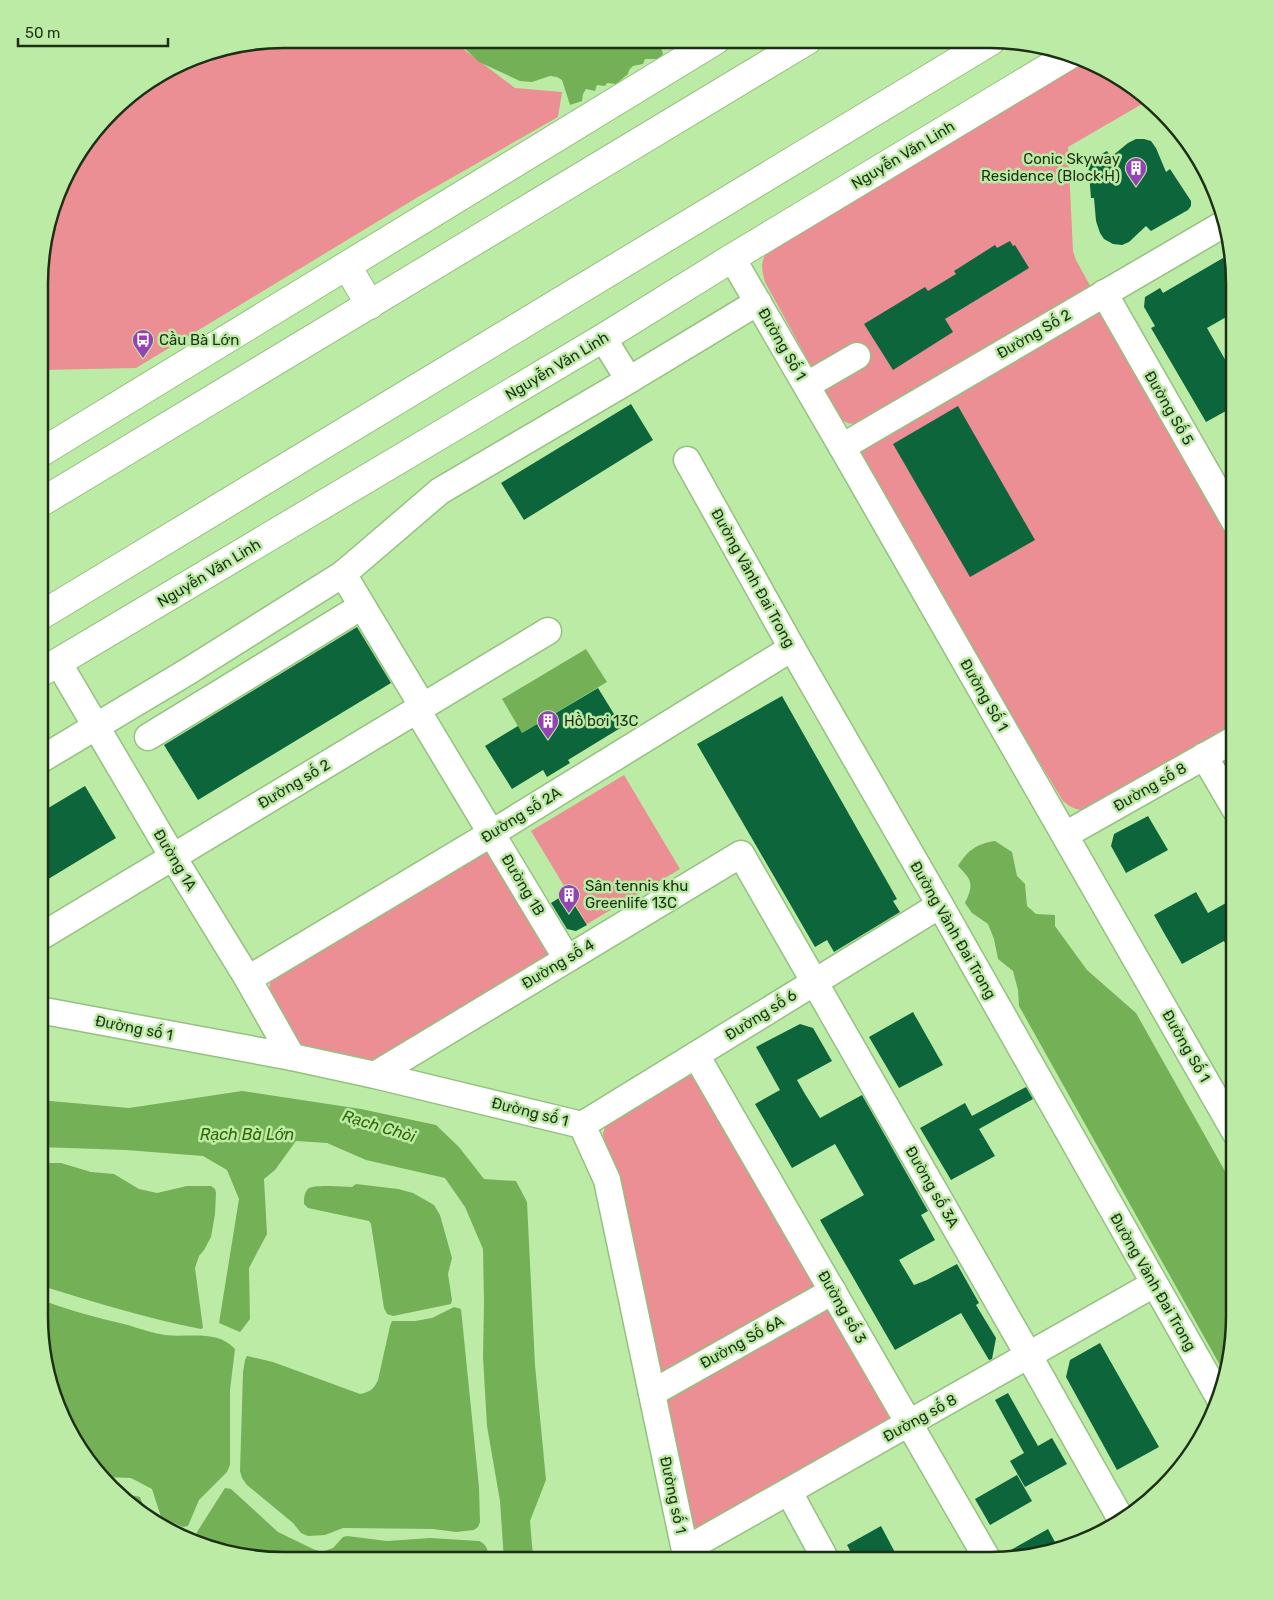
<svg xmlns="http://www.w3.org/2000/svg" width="1274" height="1599" viewBox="0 0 1274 1599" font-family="Rubik,sans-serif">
<rect width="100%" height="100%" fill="#bceba6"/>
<g fill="#eb8f94">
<polygon points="283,39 450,39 515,88 562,92 558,117 418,197 136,368 43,370 41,372 41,251 71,161 122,99 204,52"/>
<path d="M 1085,58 L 1127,80 L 1149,100 L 1068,147 L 1073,251 L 1076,260 L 1093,291 L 856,424 C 846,424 842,421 837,413 L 765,282 C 760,265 761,259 772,244 Z"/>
<path d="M 1097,310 L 1109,317 L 1235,540 L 1235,729 L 1085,810 C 1075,810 1070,807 1063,801 L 858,461 L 860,448 Z"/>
<polygon points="624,775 680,869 587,924 531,831"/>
<polygon points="486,849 550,955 378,1063 304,1049 299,1044 269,991 270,983 272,976"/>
<polygon points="685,1074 697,1076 816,1287 657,1377 603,1134 605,1126"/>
<polygon points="830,1306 892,1419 701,1529 695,1527 688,1523 663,1401"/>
</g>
<g fill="#74b056">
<polygon points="455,39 659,40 663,54 658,59 645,59 643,64 633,66 629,70 628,74 616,84 607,83 605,86 597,85 595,91 586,89 583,94 582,101 570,105 562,80 557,77 550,76 532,82 520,81 479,62"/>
<polygon points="586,649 607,682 522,733 502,699"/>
<path d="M 995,841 L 1012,852 L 1017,876 L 1025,884 L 1027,906 L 1036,914 L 1055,915 L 1055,926 L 1087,970 L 1136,1013 L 1235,1189 L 1235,1332 L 1226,1376 L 1019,1006 L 1018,990 L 1013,971 L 998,959 L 994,939 L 988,924 L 972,913 L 965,903 C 974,884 972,880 958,866 C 968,850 976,844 995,841 Z"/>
<polygon points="242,1091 361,1109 436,1125 459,1147 484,1179 516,1181 527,1202 535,1365 546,1480 530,1521 533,1556 536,1560 504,1560 500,1501 487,1426 483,1357 484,1302 483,1249 465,1207 445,1178 366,1160 327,1143 296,1141 275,1170 264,1179 267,1234 249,1268 250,1319 240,1332 219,1323 239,1199 227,1170 203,1156 126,1150 39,1147 39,1100 129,1108"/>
<path d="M 39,1163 L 61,1163 L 91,1172 L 114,1174 L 139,1189 L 157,1193 L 187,1186 L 211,1186 L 215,1189 L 216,1193 L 215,1214 L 211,1237 L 204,1250 L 199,1256 L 195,1268 L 203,1328 L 201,1329 C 146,1318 93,1302 39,1285 Z"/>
<path d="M 356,1184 L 398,1189 L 413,1193 L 434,1205 L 440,1215 L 452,1258 L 448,1274 L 452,1300 L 451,1304 L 393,1316 L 387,1314 L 384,1308 L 371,1224 L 369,1221 L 308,1208 L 304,1204 C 304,1199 304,1193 308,1189 C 314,1184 342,1187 352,1187 Z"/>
<path d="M 39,1299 C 68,1310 97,1318 128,1325 C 140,1329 153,1333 165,1335 C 189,1338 217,1329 235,1349 L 230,1390 L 230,1465 L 227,1472 L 199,1500 L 188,1526 L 183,1527 L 161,1517 L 152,1489 L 131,1478 L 101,1477 L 71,1438 L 47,1379 L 39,1316 Z"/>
<path d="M 454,1307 L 461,1309 L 479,1487 L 480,1522 L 478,1527 L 474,1530 L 456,1532 L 433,1529 L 343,1528 L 325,1535 L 308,1536 L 301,1533 L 293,1523 L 247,1485 L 242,1478 L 240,1471 L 243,1372 L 245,1360 L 247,1356 L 273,1362 L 360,1394 C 370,1392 374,1389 378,1380 L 390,1326 L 392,1321 L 415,1321 L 432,1318 Z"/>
<path d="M 225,1488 L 231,1489 L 278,1532 L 313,1549 L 322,1552 L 333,1548 L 343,1537 L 347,1536 L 387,1541 L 430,1538 L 479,1541 C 488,1545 488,1551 489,1560 L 267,1560 L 211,1549 L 196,1536 L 197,1532 Z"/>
<polygon points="113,1491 140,1497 145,1510 145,1517"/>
</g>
<g fill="#0d653c">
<polygon points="1136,139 1144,139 1151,141 1156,148 1166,172 1170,169 1191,201 1191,206 1188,210 1151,231 1146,226 1129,242 1122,245 1113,244 1104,239 1100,233 1096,221 1094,198 1091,198 1088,161 1107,151 1111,157 1128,143"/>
<polygon points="1010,241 1013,246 1015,245 1029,268 945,319 953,332 893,370 864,324 925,287 928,291 956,274 954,271 995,245 997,248"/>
<polygon points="1223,258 1234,277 1235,312 1207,328 1235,377 1235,406 1206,422 1151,328 1155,326 1144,307 1145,297 1160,288 1163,293"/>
<polygon points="631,404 653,440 524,520 501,483"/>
<polygon points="958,406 1035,540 970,577 893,444"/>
<polygon points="357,627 391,683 198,800 164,745"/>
<polygon points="598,688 622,727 568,760 570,763 547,777 543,770 512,789 485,746 518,726 522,733"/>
<polygon points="782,696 897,899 893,901 900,912 834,952 827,940 815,947 697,744"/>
<polygon points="85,786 116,838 40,884 40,813"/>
<polygon points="1148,816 1168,850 1126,873 1111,846 1114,834"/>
<polygon points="1196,892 1208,913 1235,898 1235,960 1224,941 1182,964 1164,933 1154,915"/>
<polygon points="567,893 587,925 576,931 567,929 551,903"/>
<polygon points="913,1012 943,1065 899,1088 869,1037"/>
<polygon points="800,1024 813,1028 832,1061 797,1080 805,1094 820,1118 862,1095 928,1211 921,1215 935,1240 899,1260 914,1285 927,1280 957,1264 979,1303 976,1305 996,1338 992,1359 989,1360 961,1313 895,1350 820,1220 864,1195 835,1144 792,1168 755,1104 780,1090 756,1047"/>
<polygon points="1026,1087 1033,1099 979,1129 995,1156 951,1180 920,1128 965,1103 972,1116"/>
<polygon points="1100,1343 1159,1447 1117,1470 1066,1377 1070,1360"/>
<polygon points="1008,1393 1038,1446 1052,1438 1067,1464 1025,1487 1010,1461 1024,1453 995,1400"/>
<polygon points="1017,1475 1032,1501 990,1525 975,1499"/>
<polygon points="881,1526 899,1560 855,1560 847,1545"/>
<polygon points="1048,1529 1055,1542 1031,1556 1003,1560 1002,1555"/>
</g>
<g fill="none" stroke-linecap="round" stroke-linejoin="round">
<g stroke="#94c17f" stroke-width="29">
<g id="minor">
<polyline points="732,258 842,447 1235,1132"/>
<polyline points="1104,293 1235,522"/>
<polyline points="603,338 629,380"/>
<polyline points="807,385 857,356"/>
<polyline points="842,447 1227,222"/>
<polyline points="687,460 792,648 940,905 1220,1399"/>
<polyline points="343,574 423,707"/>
<polyline points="58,662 173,857 248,979 292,1057"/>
<polyline points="417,710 567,959"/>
<polyline points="148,737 354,611"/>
<polyline points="1204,756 1235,809"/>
<polyline points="40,760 187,672 343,574 440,491 629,380 758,302"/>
<polyline points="1065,835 1235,739"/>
<polyline points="40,937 548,631"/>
<polyline points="248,979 492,833 792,648"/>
<polyline points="39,1010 292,1057 375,1075 582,1125"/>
<polyline points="696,1055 988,1560"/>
<polyline points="375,1075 741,854 1029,1356 1122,1521"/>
<polyline points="582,1125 607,1180 687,1560"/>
<polyline points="582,1125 940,905"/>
<polyline points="652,1393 833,1291"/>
<polyline points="789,1492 826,1560"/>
<polyline points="685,1550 1154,1284"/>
</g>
</g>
<g stroke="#94c17f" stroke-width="30">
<g id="major">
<polyline points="347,266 370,305"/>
<polyline points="40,453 716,40"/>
<polyline points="40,673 603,338 732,258 1071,54"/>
</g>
</g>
<g stroke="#94c17f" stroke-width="30">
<g id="highway">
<polyline points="40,503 808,40"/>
<polyline points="40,616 991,41"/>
</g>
</g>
<use href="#minor" stroke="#fff" stroke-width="26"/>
<use href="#major" stroke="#fff" stroke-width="28"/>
<use href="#highway" stroke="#fff" stroke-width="28"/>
</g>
<defs>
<g id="building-pin" transform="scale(1.125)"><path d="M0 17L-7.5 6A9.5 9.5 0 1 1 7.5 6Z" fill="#9543b2" stroke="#bceba6"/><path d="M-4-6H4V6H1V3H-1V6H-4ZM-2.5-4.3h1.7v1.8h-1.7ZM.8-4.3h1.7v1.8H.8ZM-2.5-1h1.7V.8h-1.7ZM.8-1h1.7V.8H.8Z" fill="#fff"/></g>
<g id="bus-pin" transform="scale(1.125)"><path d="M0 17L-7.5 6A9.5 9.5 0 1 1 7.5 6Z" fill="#9543b2" stroke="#bceba6"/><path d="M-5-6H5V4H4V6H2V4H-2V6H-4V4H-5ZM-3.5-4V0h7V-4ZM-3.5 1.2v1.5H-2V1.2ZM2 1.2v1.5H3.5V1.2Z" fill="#fff"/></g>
</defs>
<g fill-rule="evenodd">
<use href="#building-pin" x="1136" y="168"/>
<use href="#bus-pin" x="143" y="340"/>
<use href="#building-pin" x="548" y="721"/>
<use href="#building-pin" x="569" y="895"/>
</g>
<g text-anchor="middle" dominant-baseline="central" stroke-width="5" stroke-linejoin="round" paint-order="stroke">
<g font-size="15" fill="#1d2f14" stroke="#bceba6">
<text transform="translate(903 155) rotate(-31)">Nguyễn Văn Linh</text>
<text transform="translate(1034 334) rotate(-30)">Đường Số 2</text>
<text transform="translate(782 344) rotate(60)">Đường Số 1</text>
<text transform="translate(557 366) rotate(-31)">Nguyễn Văn Linh</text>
<text transform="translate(1169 408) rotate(60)">Đường Số 5</text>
<text transform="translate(209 573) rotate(-31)">Nguyễn Văn Linh</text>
<text transform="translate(753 578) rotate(61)">Đường Vành Đai Trong</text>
<text transform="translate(984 695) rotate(60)">Đường Số 1</text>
<text transform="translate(294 784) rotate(-31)">Đường số 2</text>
<text transform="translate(1150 787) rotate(-30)">Đường số 8</text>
<text transform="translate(521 815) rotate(-32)">Đường số 2A</text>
<text transform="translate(175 860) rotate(59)">Đường 1A</text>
<text transform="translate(523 885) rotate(59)">Đường 1B</text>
<text transform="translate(953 930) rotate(60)">Đường Vành Đai Trong</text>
<text transform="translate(558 964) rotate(-31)">Đường số 4</text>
<text transform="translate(761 1015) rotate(-32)">Đường số 6</text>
<text transform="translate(134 1028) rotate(11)">Đường số 1</text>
<text transform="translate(1186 1046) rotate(60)">Đường Số 1</text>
<text transform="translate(530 1112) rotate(14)">Đường số 1</text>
<text transform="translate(932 1187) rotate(60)">Đường số 3A</text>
<text transform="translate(1153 1282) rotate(60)">Đường Vành Đai Trong</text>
<text transform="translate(842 1307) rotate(60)">Đường số 3</text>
<text transform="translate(742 1342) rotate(-29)">Đường Số 6A</text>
<text transform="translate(920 1418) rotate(-29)">Đường số 8</text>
<text transform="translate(673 1495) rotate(78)">Đường số 1</text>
</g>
<g font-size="15" fill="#1d2f14" stroke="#bceba6" text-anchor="start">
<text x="1120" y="159" text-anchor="end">Conic Skyway<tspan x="1120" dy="17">Residence (Block H)</tspan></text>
<text x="159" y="340">Cầu Bà Lớn</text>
<text x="564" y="721">Hồ bơi 13C</text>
<text x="585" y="886">Sân tennis khu<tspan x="585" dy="17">Greenlife 13C</tspan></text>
</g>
<g font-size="16" font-style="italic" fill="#2f6501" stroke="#bceba6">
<text transform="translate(379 1126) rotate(17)">Rạch Chòi</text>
<text x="247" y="1134">Rạch Bà Lớn</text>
</g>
</g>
<path d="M0 0H1274V1599H0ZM284 48H990A236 236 0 0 1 1226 284V1316A236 236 0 0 1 990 1552H284A236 236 0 0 1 48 1316V284A236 236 0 0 1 284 48Z" fill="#bceba6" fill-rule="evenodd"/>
<path fill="none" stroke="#1d2f14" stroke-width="2.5" d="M284 48H990A236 236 0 0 1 1226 284V1316A236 236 0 0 1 990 1552H284A236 236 0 0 1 48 1316V284A236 236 0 0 1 284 48Z"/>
<path d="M18 38v8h150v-8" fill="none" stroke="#1d2f14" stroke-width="2.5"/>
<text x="25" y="38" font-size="15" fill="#1d2f14" stroke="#bceba6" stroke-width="4" paint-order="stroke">50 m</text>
</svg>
